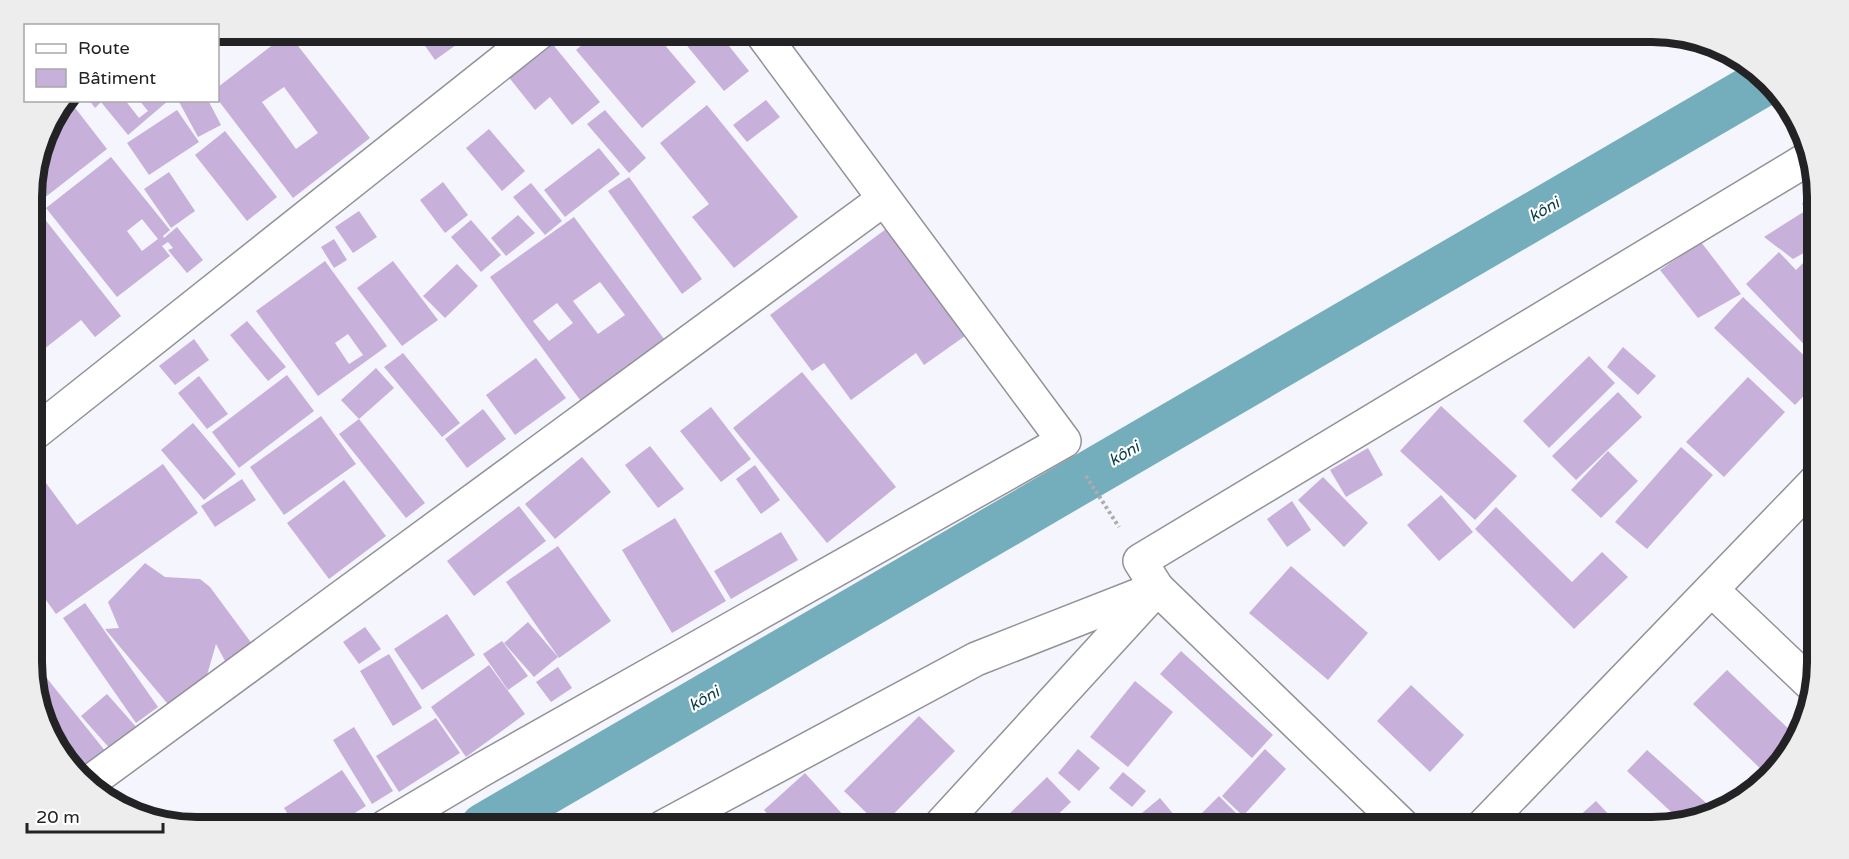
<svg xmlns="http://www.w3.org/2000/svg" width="1849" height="859" viewBox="0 0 1849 859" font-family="'Varela Round',sans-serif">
<rect width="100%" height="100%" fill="#f5f5fd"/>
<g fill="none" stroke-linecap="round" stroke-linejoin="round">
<polyline stroke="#74aebc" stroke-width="48" points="484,827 1764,82"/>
</g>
<g fill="#c7b1db" fill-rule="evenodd">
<polygon points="433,31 446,31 456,45 435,60 421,40"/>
<polygon points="598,31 653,31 696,82 642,128 576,50"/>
<polygon points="675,31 717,31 749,71 724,91"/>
<path d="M 288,33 L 370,138 L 293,198 L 218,100 L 218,87 ZM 284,87 L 318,133 L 296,149 L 262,102 Z"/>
<polygon points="550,41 600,102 572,125 550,97 535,110 507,75"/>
<polygon points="66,100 69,100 107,149 43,199 32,185 49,123"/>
<polygon points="89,100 125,100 139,118 148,111 139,100 169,100 128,135 101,102 95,108"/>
<polygon points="178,100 208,100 221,125 198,137"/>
<polygon points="766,100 780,117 747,142 733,125"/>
<polygon points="707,105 798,217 734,268 692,217 709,204 660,143"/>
<polygon points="177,110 199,142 149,175 127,143"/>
<polygon points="605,110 646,158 629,173 587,124"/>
<polygon points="489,129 525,171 502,191 466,148"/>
<polygon points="225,131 277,197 247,221 195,155"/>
<polygon points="599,148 620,174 565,217 544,190"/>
<path d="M 111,157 L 170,230 L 163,236 L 164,238 L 177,227 L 203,260 L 187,273 L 168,250 L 173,248 L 168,242 L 162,246 L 170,256 L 117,297 L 46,208 ZM 142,219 L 158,239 L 142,251 L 127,231 Z"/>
<polygon points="169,172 195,211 171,228 144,189"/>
<polygon points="629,177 702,279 682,294 608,191"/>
<polygon points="443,182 468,215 445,233 420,200"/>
<polygon points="531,183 562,221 545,235 513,197"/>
<polygon points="1816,194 1816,246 1793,259 1764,237 1805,211 1802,203"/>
<polygon points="359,211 377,237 353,253 335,227"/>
<polygon points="40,213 121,316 95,337 81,320 39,353 32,345 32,219"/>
<polygon points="518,215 535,233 506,256 491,238"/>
<path d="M 574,217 L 667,343 L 583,404 L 490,277 ZM 600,282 L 625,315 L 598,334 L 573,301 ZM 557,303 L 573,323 L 549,341 L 533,321 Z"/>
<polygon points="471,220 501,255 481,272 451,237"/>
<polygon points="886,229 965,336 924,365 916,353 851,400 824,363 812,371 770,315"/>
<polygon points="334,239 347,260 334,268 321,247"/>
<polygon points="1701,242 1741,294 1698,318 1660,270"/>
<polygon points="1816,250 1817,358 1746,284 1779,252 1796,270"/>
<path d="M 325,261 L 387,346 L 318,396 L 256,311 ZM 348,334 L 363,355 L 349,364 L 335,343 Z"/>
<polygon points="393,261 438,320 402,346 357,288"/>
<polygon points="457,264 478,286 445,318 423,296"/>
<polygon points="1743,297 1817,368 1817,382 1795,405 1714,328"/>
<polygon points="247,321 286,367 268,381 230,335"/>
<polygon points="194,339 209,360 175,385 159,366"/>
<polygon points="1623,347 1656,376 1638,395 1607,367"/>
<polygon points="403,353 460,423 442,437 384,367"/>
<polygon points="1589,356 1615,383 1549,448 1523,421"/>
<polygon points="536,358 566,398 515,435 486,395"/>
<polygon points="376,368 394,388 359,419 341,400"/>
<polygon points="802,372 896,487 827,543 733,428"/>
<polygon points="287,375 314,411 239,468 212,432"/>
<polygon points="199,376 228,414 207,429 178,393"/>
<polygon points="1748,377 1785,412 1724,477 1686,442"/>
<polygon points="1618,392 1642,417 1576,480 1552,456"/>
<polygon points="1441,406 1517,476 1475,520 1400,451"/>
<polygon points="711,407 751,459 721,482 680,431"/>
<polygon points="483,409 506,439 467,468 445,439"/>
<polygon points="321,416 356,464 284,515 250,467"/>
<polygon points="359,419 425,503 406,518 339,434"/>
<polygon points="193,423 236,474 204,500 161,450"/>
<polygon points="650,446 684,489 658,508 625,465"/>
<polygon points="1681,447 1713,475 1647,549 1615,522"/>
<polygon points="1368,448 1383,475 1346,497 1330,470"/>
<polygon points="1608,451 1638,481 1601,518 1571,490"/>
<polygon points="582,457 611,492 555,539 525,504"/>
<polygon points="32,464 77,525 163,464 198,513 56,614 33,582"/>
<polygon points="755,465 780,500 761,514 736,479"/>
<polygon points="1323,477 1368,523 1344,547 1298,500"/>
<polygon points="242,479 256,500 215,527 201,506"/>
<polygon points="344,480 386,536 329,579 287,523"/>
<polygon points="1441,495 1473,532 1439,561 1407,525"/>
<polygon points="1292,501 1311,530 1287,547 1267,519"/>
<polygon points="519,506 546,541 474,596 447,561"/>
<polygon points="1496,507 1572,582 1602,552 1628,577 1574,629 1475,529"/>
<polygon points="675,518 726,601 672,633 622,550"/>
<polygon points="781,532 798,560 731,599 714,571"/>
<polygon points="558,546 611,621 559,658 506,582"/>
<polygon points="145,563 165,577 200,579 210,587 258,652 232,674 216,644 203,689 172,709 105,629 119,628 108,602"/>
<polygon points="1291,566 1368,633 1328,680 1249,613"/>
<polygon points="85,603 158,707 136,723 63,618"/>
<polygon points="447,614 475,655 422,690 394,649"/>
<polygon points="33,622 40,630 33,635"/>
<polygon points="528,622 558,657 534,677 504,643"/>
<polygon points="365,627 381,649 359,664 343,642"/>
<polygon points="502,641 528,676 508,690 483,654"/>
<polygon points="1181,651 1273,735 1252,758 1160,674"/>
<polygon points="389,654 422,708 393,726 360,671"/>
<polygon points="33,661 106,752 85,769 50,724 33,684"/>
<polygon points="489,665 525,714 466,757 431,707"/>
<polygon points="558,667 572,688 551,702 536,682"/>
<polygon points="1727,670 1796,736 1765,773 1693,704"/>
<polygon points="1135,681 1173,712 1128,767 1090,737"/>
<polygon points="1411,685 1464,735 1430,772 1377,721"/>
<polygon points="107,694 138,729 112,751 81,716"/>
<polygon points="919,716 955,751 881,827 844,791"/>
<polygon points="436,718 460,753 399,792 376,756"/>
<polygon points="354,727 393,791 372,804 333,740"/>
<polygon points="56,739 57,739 83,773 81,774 66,763"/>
<polygon points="1078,749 1100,768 1079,791 1058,773"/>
<polygon points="1265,749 1286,769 1243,816 1222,796"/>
<polygon points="1647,750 1714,810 1681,821 1627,771"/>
<polygon points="342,770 366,806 333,827 296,827 284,808"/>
<polygon points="1123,772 1146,791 1132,807 1109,788"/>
<polygon points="805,773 854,827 779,827 764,810"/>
<polygon points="1047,777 1071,802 1045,827 1014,827 1005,818"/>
<polygon points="1219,796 1250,827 1190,827 1189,826"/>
<polygon points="1160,798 1184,827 1125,827"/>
<polygon points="1596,801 1613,819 1604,827 1567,827"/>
<polygon points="732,813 742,827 712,827"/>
<polygon points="255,820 259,827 240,827"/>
</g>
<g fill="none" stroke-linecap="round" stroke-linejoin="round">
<g stroke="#929299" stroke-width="36">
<g id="street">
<polyline points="32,435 541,31"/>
<polyline points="1712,590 1813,686"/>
<polyline points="90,782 884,199"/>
<polyline points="385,827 481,770 1064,441 760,31"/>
<polyline points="663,827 976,659 1157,588"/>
<polyline points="939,827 1152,594"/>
<polyline points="1404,827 1157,588 1140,561 1809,158"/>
<polyline points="1482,827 1817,480"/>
</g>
</g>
<polyline stroke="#ababb1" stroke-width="4" stroke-dasharray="3 3" stroke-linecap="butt" points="1086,476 1119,527"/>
<use href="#street" stroke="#fff" stroke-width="33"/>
</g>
<g text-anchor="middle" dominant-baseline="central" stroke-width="4.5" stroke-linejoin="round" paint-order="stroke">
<g font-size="16" font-style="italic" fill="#033c47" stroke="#fff">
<text transform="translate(1544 210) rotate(-30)">kôni</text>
<text transform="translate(1124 454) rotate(-30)">kôni</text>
<text transform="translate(704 699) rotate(-30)">kôni</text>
</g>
</g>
<path d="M0 0H1849V859H0ZM197 42H1652A155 155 0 0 1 1807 197V662A155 155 0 0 1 1652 817H197A155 155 0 0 1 42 662V197A155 155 0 0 1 197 42Z" fill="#ededee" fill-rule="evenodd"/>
<path fill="none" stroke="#232326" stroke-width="8" d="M197 42H1652A155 155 0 0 1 1807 197V662A155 155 0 0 1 1652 817H197A155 155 0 0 1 42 662V197A155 155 0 0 1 197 42Z"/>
<rect x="24" y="24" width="195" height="78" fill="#ffffff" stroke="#a7a7a8" stroke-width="1.5"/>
<rect x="36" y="44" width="30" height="9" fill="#ffffff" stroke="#a7a7a8" stroke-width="1.5"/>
<text x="78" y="54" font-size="18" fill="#232326">Route</text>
<rect x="36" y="69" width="30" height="18" fill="#c7b1db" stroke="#a7a7a8" stroke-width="1.5"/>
<text x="78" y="84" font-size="18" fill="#232326">Bâtiment</text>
<path d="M27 823v9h136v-9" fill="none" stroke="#232326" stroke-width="3"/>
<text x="36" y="823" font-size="18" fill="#232326" stroke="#ffffff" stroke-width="4.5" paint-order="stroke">20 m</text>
</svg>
